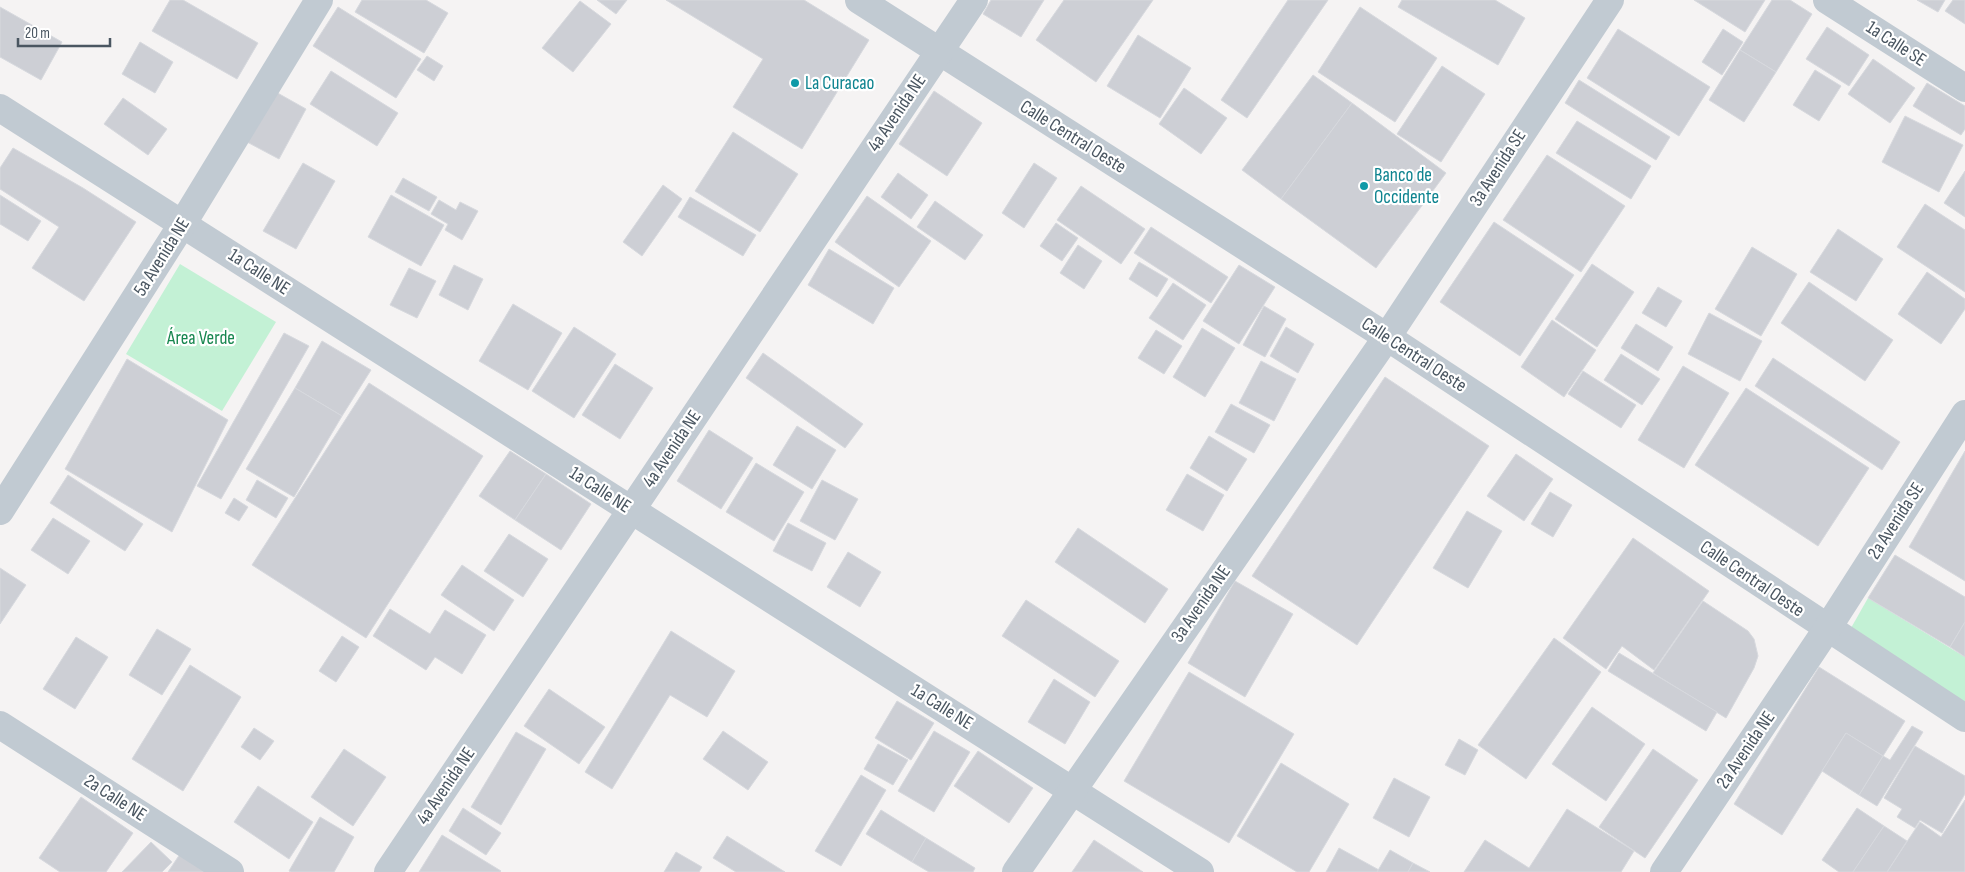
<svg xmlns="http://www.w3.org/2000/svg" width="1965" height="872" viewBox="0 0 1965 872" font-family="'Sofia Sans Condensed',sans-serif">
<rect width="100%" height="100%" fill="#f5f3f3"/>
<g fill="#c3f1d5">
<polygon points="180,264 276,322 222,411 126,354"/>
<polygon points="1868,598 1965,657 1965,703 1851,628"/>
</g>
<g fill="#cdcfd5" stroke="#d7d9de">
<polygon points="170,0 183,0 258,43 237,79 152,31"/>
<polygon points="362,0 426,0 448,13 424,53 355,12"/>
<polygon points="597,0 627,0 616,14"/>
<polygon points="666,0 804,0 869,40 802,149 733,107 763,59"/>
<polygon points="991,0 1044,0 1021,37 983,14"/>
<polygon points="1064,0 1153,0 1096,82 1036,40"/>
<polygon points="1288,0 1328,0 1247,118 1221,100"/>
<polygon points="1402,0 1495,0 1525,18 1498,65 1398,7"/>
<polygon points="1694,0 1765,0 1745,32"/>
<polygon points="1772,0 1790,0 1812,14 1776,72 1740,50"/>
<polygon points="1917,0 1945,0 1938,12"/>
<polygon points="1953,0 1965,0 1965,24 1945,11"/>
<polygon points="580,1 611,24 573,72 542,48"/>
<polygon points="0,7 62,42 41,80 0,57"/>
<polygon points="338,7 421,59 396,98 313,46"/>
<polygon points="1360,7 1437,58 1395,122 1318,72"/>
<polygon points="1827,27 1869,55 1849,86 1806,59"/>
<polygon points="1618,29 1710,87 1679,136 1587,78"/>
<polygon points="1723,29 1743,42 1722,75 1702,62"/>
<polygon points="1138,35 1191,68 1160,118 1107,86"/>
<polygon points="140,42 173,62 155,93 122,74"/>
<polygon points="1740,50 1776,72 1744,122 1709,100"/>
<polygon points="427,56 443,66 434,81 417,70"/>
<polygon points="1873,59 1915,88 1890,123 1848,94"/>
<polygon points="1442,66 1485,94 1441,162 1397,134"/>
<polygon points="1815,70 1841,86 1819,121 1793,105"/>
<polygon points="331,71 398,113 377,146 310,104"/>
<polygon points="1313,75 1352,103 1281,199 1242,170"/>
<polygon points="1579,80 1670,137 1656,160 1565,103"/>
<polygon points="1927,83 1965,106 1965,129 1961,135 1913,106"/>
<polygon points="1184,88 1227,118 1201,154 1159,124"/>
<polygon points="274,91 306,109 279,159 247,142"/>
<polygon points="934,91 982,123 947,176 899,144"/>
<polygon points="123,98 167,129 148,155 104,124"/>
<polygon points="1352,103 1446,173 1376,268 1281,199"/>
<polygon points="1905,116 1963,145 1939,192 1882,162"/>
<polygon points="1577,121 1651,166 1631,199 1556,153"/>
<polygon points="733,132 798,174 760,232 695,191"/>
<polygon points="13,148 83,188 136,222 84,301 32,268 59,227 0,189 0,168"/>
<polygon points="1547,155 1625,206 1581,272 1503,220"/>
<polygon points="303,163 335,181 296,249 263,231"/>
<polygon points="1034,163 1057,178 1024,228 1002,213"/>
<polygon points="1965,171 1965,217 1944,203"/>
<polygon points="898,173 928,195 911,219 881,197"/>
<polygon points="403,178 437,197 429,211 395,192"/>
<polygon points="663,185 682,199 642,256 623,242"/>
<polygon points="1081,186 1145,229 1121,264 1057,220"/>
<polygon points="0,195 41,221 28,241 0,224"/>
<polygon points="391,195 444,225 421,266 368,237"/>
<polygon points="867,196 931,241 899,287 835,242"/>
<polygon points="690,197 756,235 743,256 678,217"/>
<polygon points="439,200 456,210 460,202 478,211 462,240 445,230 448,224 431,214"/>
<polygon points="935,201 983,235 965,260 917,227"/>
<polygon points="1925,204 1965,230 1965,292 1897,247"/>
<polygon points="1494,222 1574,275 1520,356 1440,302"/>
<polygon points="1056,223 1078,238 1062,261 1040,246"/>
<polygon points="1151,227 1228,277 1211,303 1134,253"/>
<polygon points="1838,229 1883,259 1856,301 1810,272"/>
<polygon points="1078,245 1102,261 1084,289 1060,273"/>
<polygon points="1752,247 1797,274 1761,336 1715,309"/>
<polygon points="829,249 894,288 873,324 808,285"/>
<polygon points="1139,262 1168,279 1157,297 1129,279"/>
<polygon points="1592,264 1634,292 1597,347 1555,319"/>
<polygon points="454,265 483,279 468,310 439,295"/>
<polygon points="1239,265 1275,287 1239,344 1203,321"/>
<polygon points="409,268 436,281 417,318 390,305"/>
<polygon points="1927,272 1965,299 1965,309 1941,344 1898,314"/>
<polygon points="1809,282 1893,340 1865,381 1781,323"/>
<polygon points="1173,283 1206,305 1183,340 1149,318"/>
<polygon points="1658,287 1682,301 1666,327 1642,313"/>
<polygon points="513,304 562,333 528,390 479,361"/>
<polygon points="1264,306 1286,319 1265,357 1243,345"/>
<polygon points="1709,313 1762,341 1740,381 1688,354"/>
<polygon points="1552,320 1596,350 1564,397 1521,367"/>
<polygon points="1636,324 1673,347 1658,371 1621,348"/>
<polygon points="574,327 616,354 574,418 532,391"/>
<polygon points="1286,327 1314,344 1298,373 1270,356"/>
<polygon points="1202,328 1235,348 1205,397 1173,377"/>
<polygon points="1156,330 1182,346 1164,374 1138,358"/>
<polygon points="284,333 309,346 221,499 197,486"/>
<polygon points="322,341 371,370 342,416 295,388"/>
<polygon points="763,353 863,424 845,448 746,378"/>
<polygon points="1621,354 1660,379 1642,405 1604,380"/>
<polygon points="1773,358 1900,442 1882,470 1755,386"/>
<polygon points="127,359 228,420 172,532 65,469"/>
<polygon points="1261,361 1296,379 1274,421 1239,403"/>
<polygon points="615,364 653,388 620,439 582,415"/>
<polygon points="1683,366 1729,393 1684,468 1638,440"/>
<polygon points="1583,371 1636,405 1621,428 1568,394"/>
<polygon points="1385,377 1489,446 1357,645 1252,576"/>
<polygon points="369,383 483,456 366,638 252,565"/>
<polygon points="295,388 342,416 294,497 246,469"/>
<polygon points="1746,388 1869,468 1818,546 1695,465"/>
<polygon points="1231,404 1270,425 1254,453 1215,432"/>
<polygon points="797,426 836,450 812,489 773,465"/>
<polygon points="709,430 753,458 721,509 677,481"/>
<polygon points="1209,436 1247,459 1227,491 1190,468"/>
<polygon points="510,451 546,474 515,520 479,496"/>
<polygon points="1965,451 1965,581 1909,547"/>
<polygon points="1516,454 1553,479 1524,521 1487,496"/>
<polygon points="756,463 804,492 774,541 726,512"/>
<polygon points="546,474 591,504 561,550 515,520"/>
<polygon points="1187,474 1224,495 1203,531 1166,510"/>
<polygon points="68,475 143,524 125,551 50,503"/>
<polygon points="257,480 288,498 276,518 246,500"/>
<polygon points="822,480 858,499 835,540 800,521"/>
<polygon points="1550,492 1572,505 1553,537 1531,524"/>
<polygon points="234,498 248,507 239,521 225,513"/>
<polygon points="1467,511 1502,531 1468,588 1433,568"/>
<polygon points="53,518 90,541 68,574 31,550"/>
<polygon points="788,523 826,543 812,571 773,551"/>
<polygon points="1078,528 1168,589 1145,623 1055,562"/>
<polygon points="509,534 548,559 523,597 484,571"/>
<polygon points="1633,538 1709,591 1654,670 1622,646 1606,669 1563,638"/>
<polygon points="848,552 881,572 860,607 827,587"/>
<polygon points="1895,555 1965,597 1965,622 1950,647 1868,598"/>
<polygon points="462,565 514,600 494,631 441,595"/>
<polygon points="0,568 26,585 0,624"/>
<polygon points="1235,581 1293,614 1245,697 1188,663"/>
<polygon points="1026,600 1119,661 1095,697 1002,636"/>
<polygon points="1703,601 1748,631 1754,639 1758,656 1754,668 1726,718 1653,673"/>
<polygon points="390,609 430,634 445,610 486,635 462,674 435,657 426,670 373,636"/>
<polygon points="1965,622 1965,657 1950,647"/>
<polygon points="157,629 191,649 162,695 129,675"/>
<polygon points="671,631 735,671 707,717 670,695 612,789 585,772"/>
<polygon points="342,636 359,647 336,682 319,671"/>
<polygon points="76,637 108,657 75,709 43,689"/>
<polygon points="1554,638 1601,672 1526,779 1478,745"/>
<polygon points="1619,653 1717,712 1706,731 1608,671"/>
<polygon points="190,665 241,697 183,791 132,759"/>
<polygon points="1819,667 1905,721 1883,756 1846,733 1782,835 1734,804"/>
<polygon points="1189,672 1294,734 1229,843 1124,781"/>
<polygon points="1054,679 1090,702 1065,744 1028,722"/>
<polygon points="549,689 605,727 579,764 524,726"/>
<polygon points="897,701 934,723 911,760 875,738"/>
<polygon points="1592,707 1645,744 1606,801 1552,764"/>
<polygon points="1912,726 1923,732 1877,806 1859,795 1883,756 1890,760"/>
<polygon points="254,728 274,741 260,760 241,747"/>
<polygon points="723,731 768,762 748,790 703,759"/>
<polygon points="934,731 970,752 934,812 898,791"/>
<polygon points="516,732 546,749 501,825 471,807"/>
<polygon points="1846,733 1883,756 1859,795 1822,771"/>
<polygon points="1459,739 1478,750 1465,775 1445,765"/>
<polygon points="878,744 908,760 893,785 864,769"/>
<polygon points="1915,746 1965,776 1965,794 1942,833 1920,820 1915,828 1897,817 1902,809 1884,798"/>
<polygon points="344,749 386,777 353,826 311,797"/>
<polygon points="1653,749 1698,780 1645,858 1599,827"/>
<polygon points="978,751 1033,788 1009,823 954,786"/>
<polygon points="1281,763 1349,804 1309,872 1297,872 1237,836"/>
<polygon points="861,775 886,790 841,866 815,851"/>
<polygon points="1394,778 1430,797 1409,837 1373,818"/>
<polygon points="258,786 313,822 289,859 234,822"/>
<polygon points="81,797 133,833 106,872 60,872 39,858"/>
<polygon points="1965,800 1965,872 1887,872 1920,822 1941,837"/>
<polygon points="463,808 501,833 486,855 449,831"/>
<polygon points="1857,808 1884,826 1853,872 1839,872 1822,860"/>
<polygon points="1567,809 1634,851 1621,872 1464,872 1485,840 1529,868"/>
<polygon points="881,810 926,838 912,862 866,834"/>
<polygon points="320,817 354,837 334,872 291,872 289,871"/>
<polygon points="1884,826 1907,841 1887,872 1853,872"/>
<polygon points="442,835 501,871 500,872 419,872"/>
<polygon points="727,836 785,872 736,872 713,858"/>
<polygon points="926,838 975,868 973,872 929,872 912,862"/>
<polygon points="1094,840 1143,872 1072,872"/>
<polygon points="151,842 172,862 162,872 122,872"/>
<polygon points="1339,848 1379,870 1377,872 1326,872"/>
<polygon points="1390,850 1413,863 1408,872 1377,872"/>
<polygon points="676,852 702,867 699,872 664,872"/>
<polygon points="180,854 207,872 168,872"/>
<polygon points="1413,863 1430,872 1408,872"/>
</g>
<g fill="none" stroke-linecap="round" stroke-linejoin="round">
<g stroke="#c1cad2" stroke-width="28">
<polyline points="859,0 1387,337 1965,718"/>
<polyline points="1827,0 1965,88"/>
<polyline points="0,108 1200,872"/>
<polyline points="0,511 183,223 319,0"/>
<polyline points="0,725 230,872"/>
<polyline points="388,872 974,0"/>
<polyline points="1016,872 1387,337 1610,0"/>
<polyline points="1664,872 1827,629 1965,414"/>
</g>
</g>
<g fill="#0f9aa8" stroke="#fff" stroke-width="2">
<circle cx="795" cy="83" r="5"/>
<circle cx="1364" cy="186" r="5"/>
</g>
<g text-anchor="middle" dominant-baseline="central" stroke-width="4.5" stroke-linejoin="round" paint-order="stroke">
<g font-size="19" fill="#4a5661" stroke="#fff">
<text transform="translate(1896 44) rotate(33)">1a Calle SE</text>
<text transform="translate(897 113) rotate(-56)">4a Avenida NE</text>
<text transform="translate(1073 137) rotate(32)">Calle Central Oeste</text>
<text transform="translate(1498 168) rotate(-57)">3a Avenida SE</text>
<text transform="translate(162 257) rotate(-58)">5a Avenida NE</text>
<text transform="translate(259 272) rotate(33)">1a Calle NE</text>
<text transform="translate(1414 355) rotate(33)">Calle Central Oeste</text>
<text transform="translate(672 449) rotate(-56)">4a Avenida NE</text>
<text transform="translate(600 490) rotate(33)">1a Calle NE</text>
<text transform="translate(1896 521) rotate(-57)">2a Avenida SE</text>
<text transform="translate(1752 579) rotate(34)">Calle Central Oeste</text>
<text transform="translate(1201 604) rotate(-55)">3a Avenida NE</text>
<text transform="translate(942 707) rotate(32)">1a Calle NE</text>
<text transform="translate(1746 750) rotate(-56)">2a Avenida NE</text>
<text transform="translate(446 786) rotate(-56)">4a Avenida NE</text>
<text transform="translate(115 798) rotate(33)">2a Calle NE</text>
</g>
<g font-size="19" fill="#0d838f" stroke="#fff" text-anchor="start">
<text x="805" y="83">La Curacao</text>
<text x="1374" y="175">Banco de<tspan x="1374" dy="22">Occidente</tspan></text>
</g>
<g font-size="19" fill="#17864f" stroke="#fff">
<text x="201" y="338">Área Verde</text>
</g>
</g>
<path d="M18 38v8h92v-8" fill="none" stroke="#4a5661" stroke-width="2.5"/>
<text x="25" y="38" font-size="15" fill="#4a5661" stroke="#ffffff" stroke-width="4" paint-order="stroke">20 m</text>
</svg>
